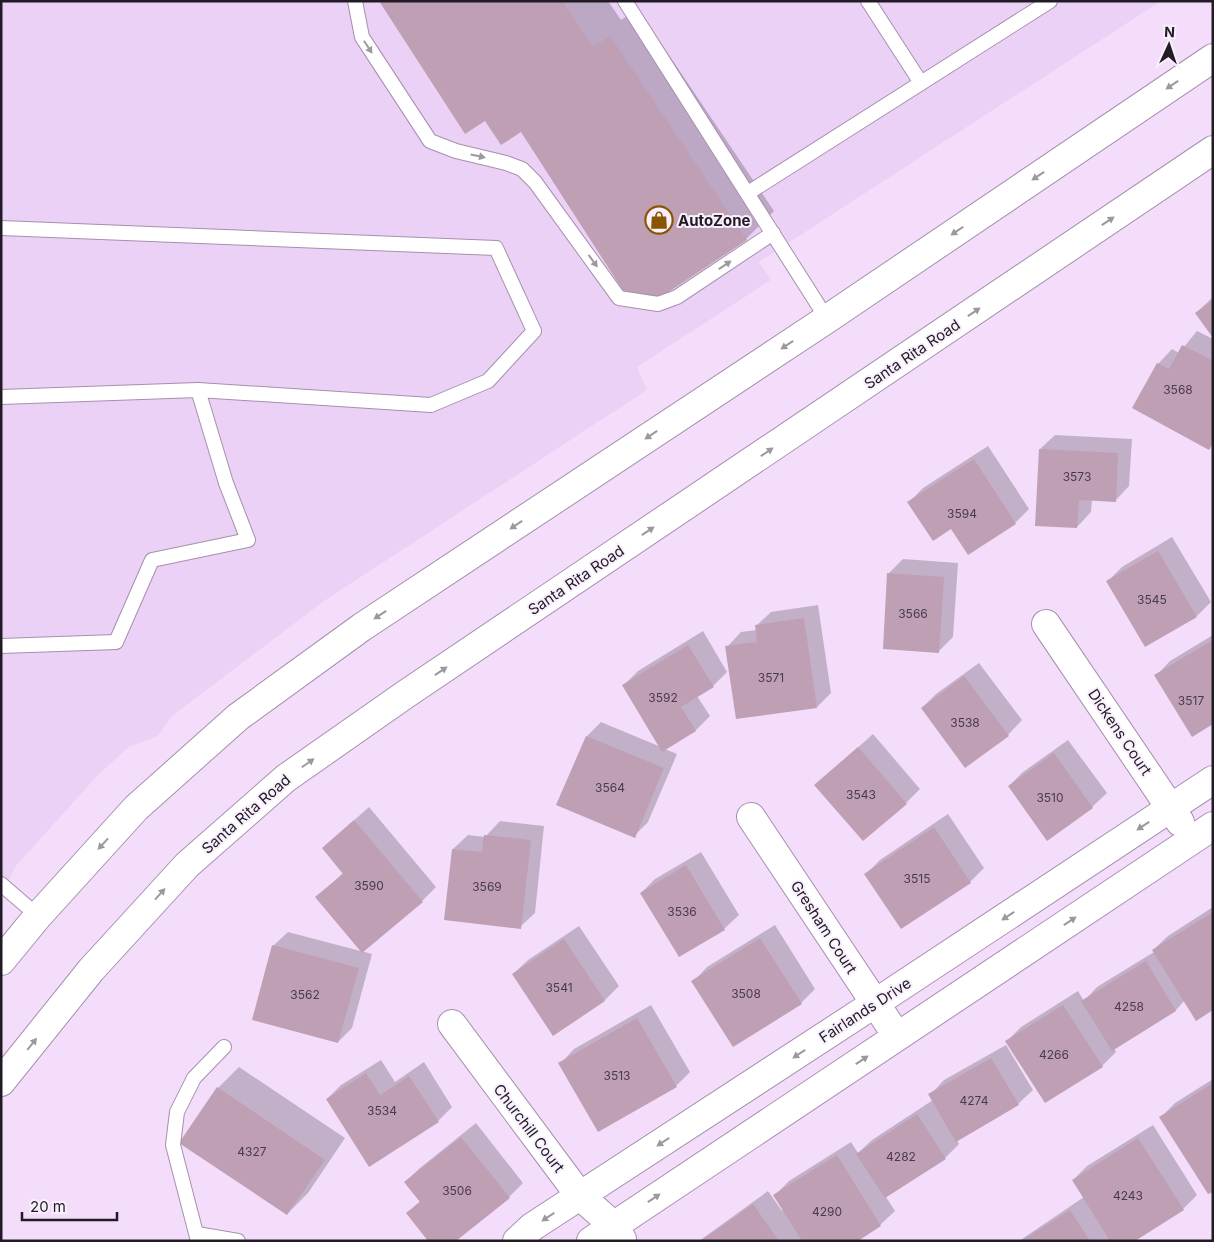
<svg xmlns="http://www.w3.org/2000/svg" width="1214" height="1242" viewBox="0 0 1214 1242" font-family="Inter,sans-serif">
<rect width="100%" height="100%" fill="#f3ddfb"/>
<polygon fill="#ecd1f6" points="1,1 1161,1 759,262 771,280 637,367 647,390 324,601 172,716 158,736 129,747 98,775 15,867 1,898"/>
<g fill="#0003">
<polygon points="380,1 608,1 621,20 638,9 774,211 746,239 661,296 521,130 486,119"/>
<polygon points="1213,297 1213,336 1196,313"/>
<polygon points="1197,331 1213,339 1213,444 1209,448 1158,364 1172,349 1179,353"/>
<polygon points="1055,435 1132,439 1129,486 1115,501 1092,499 1091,512 1077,527 1040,449"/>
<polygon points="988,446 1029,509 1015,523 968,553 952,527 909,502 923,488"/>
<polygon points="1172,537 1211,602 1197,616 1108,581 1122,567"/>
<polygon points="903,559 958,563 953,637 939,651 888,574"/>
<polygon points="818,605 831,693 817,707 727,647 741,632 757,630 756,626 771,612"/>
<polygon points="703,631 727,672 713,686 697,696 710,716 696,730 665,749 677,754 648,822 634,836 587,736 601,722 661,747 624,685 638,671"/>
<polygon points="1213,635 1213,722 1156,676 1170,661"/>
<polygon points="979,663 1022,720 1008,735 922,708 936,694"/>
<polygon points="873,734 920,789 906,803 816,785"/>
<polygon points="1068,740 1107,793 1092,807 1009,786 1023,772"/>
<polygon points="369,807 436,887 422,901 317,897 344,872 323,848"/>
<polygon points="948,814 984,868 970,882 866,874 880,860"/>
<polygon points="500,821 544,826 535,913 520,927 453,849 468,835 485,837"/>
<polygon points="701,852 739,915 724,929 679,956 641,893 655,879"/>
<polygon points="1213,907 1213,1009 1185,1000 1176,1010 1114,1048 1116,1052 1102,1066 1007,1041 1021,1027 1078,991 1084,1001 1097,987 1154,952 1153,950 1168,936"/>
<polygon points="775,925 815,989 801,1003 693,982 707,967"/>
<polygon points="579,926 619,986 605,1000 553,1034 513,974 528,960"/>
<polygon points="288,932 372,954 352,1028 338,1042 273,946"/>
<polygon points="651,1005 690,1072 676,1086 560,1064 574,1049"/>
<polygon points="1006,1045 1033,1090 1018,1104 957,1140 959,1144 945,1158 886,1197 895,1211 880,1225 856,1241 699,1241 768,1191 782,1211 784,1209 775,1195 789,1181 851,1142 858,1153 872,1140 933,1100 930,1095 944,1080"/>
<polygon points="381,1060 395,1082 424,1062 452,1107 438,1121 327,1099 341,1085"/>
<polygon points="239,1067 345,1138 308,1193 287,1214 218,1088"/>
<polygon points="1213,1079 1213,1190 1161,1117 1175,1103"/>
<polygon points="476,1123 523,1183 509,1197 408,1213 420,1201 405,1182 420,1168"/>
<polygon points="1153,1125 1197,1195 1183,1209 1133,1241 1019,1241 1084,1197 1073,1180 1087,1166"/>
</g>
<g fill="#bf9fb4">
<polygon points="379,1 562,1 593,47 610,36 747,240 661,297 624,292 521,132 501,145 485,121 465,134"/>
<polygon points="1213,300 1213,338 1195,313"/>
<polygon points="1182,345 1213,361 1213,443 1209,450 1132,408 1157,363 1169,369"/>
<polygon points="1039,449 1118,453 1116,502 1079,500 1077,528 1035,526"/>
<polygon points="974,459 1016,524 968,555 951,529 933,541 907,502"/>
<polygon points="1158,551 1197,617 1145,647 1106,581"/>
<polygon points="887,573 944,577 939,653 883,649"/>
<polygon points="804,618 817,708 736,719 725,646 757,642 755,625"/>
<polygon points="1213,640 1213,724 1192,737 1154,675"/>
<polygon points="688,645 714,687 681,707 696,731 662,752 622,685"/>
<polygon points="964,676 1009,736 965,768 921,708"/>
<polygon points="586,736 664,768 635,838 556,805"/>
<polygon points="858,747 907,804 863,841 814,785"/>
<polygon points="1054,753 1093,808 1047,841 1008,786"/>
<polygon points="354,820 423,902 362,953 315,897 343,874 322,848"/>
<polygon points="934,827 971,883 901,929 864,874"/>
<polygon points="484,835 531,840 521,929 444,920 452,849 482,852"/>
<polygon points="686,865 725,930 679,957 640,893"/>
<polygon points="1213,912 1213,1010 1196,1021 1152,950"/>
<polygon points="760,938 802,1004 733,1047 691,981"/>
<polygon points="564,939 605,1001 553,1036 512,974"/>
<polygon points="272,945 359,968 338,1043 252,1020"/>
<polygon points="1146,961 1176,1011 1112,1051 1081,1001"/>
<polygon points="1063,1005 1103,1067 1045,1103 1005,1041"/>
<polygon points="637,1018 677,1087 598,1132 558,1063"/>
<polygon points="991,1058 1019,1105 956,1142 928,1094"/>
<polygon points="366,1073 380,1095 409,1076 439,1122 369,1167 326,1099"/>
<polygon points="1213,1083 1213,1192 1208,1194 1159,1117"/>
<polygon points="217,1087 325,1160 287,1215 179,1143"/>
<polygon points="917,1114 946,1159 885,1198 856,1154"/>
<polygon points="461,1137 510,1198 456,1241 428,1241 406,1213 420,1202 404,1182"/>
<polygon points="1138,1138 1184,1210 1135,1241 1110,1241 1072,1180"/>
<polygon points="837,1155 881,1226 858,1241 802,1241 773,1195"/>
<polygon points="753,1204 779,1241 701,1241"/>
<polygon points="1070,1210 1090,1241 1021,1241"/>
</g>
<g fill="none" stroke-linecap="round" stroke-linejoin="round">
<g stroke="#a590ad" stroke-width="16">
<g id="lane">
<polyline points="355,1 362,37 430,141 456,151 506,163 522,169 535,182 619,298 658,304 677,297 773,233"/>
<polyline points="625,1 827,319"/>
<polyline points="921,83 1050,1"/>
<polyline points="748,193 921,83 868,1"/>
<polyline points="1,228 496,248 534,331 488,381 431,405 198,390 1,397"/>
<polyline points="1,646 116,642 152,560 248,540 226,483 198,390"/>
<polyline points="1,884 38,916"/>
<polyline points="197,1234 238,1241"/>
<polyline points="198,1241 173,1145 177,1112 194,1078 224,1047"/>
</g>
</g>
<g stroke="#a590ad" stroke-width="30">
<g id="street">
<polyline points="1046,624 1180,822"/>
<polyline points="751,817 897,1036"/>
<polyline points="452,1024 580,1196 613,1225 622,1239"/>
<polyline points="517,1241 532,1227 874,1004 1213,780"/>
<polyline points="591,1241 1213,826"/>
</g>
</g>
<g stroke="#a590ad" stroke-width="30">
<g id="primary">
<polyline points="1,961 38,916 136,808 238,717 362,627 827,319 1213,58"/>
<polyline points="1,1082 91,970 187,865 286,778 406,694 1213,150"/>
</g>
</g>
<use href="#lane" stroke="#fff" stroke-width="14"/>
<use href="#street" stroke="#fff" stroke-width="28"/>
<use href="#primary" stroke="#fff" stroke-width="28"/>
</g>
<defs><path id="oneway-solid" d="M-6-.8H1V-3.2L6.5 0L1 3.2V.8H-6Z" transform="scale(1.25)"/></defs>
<g fill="#9c989d">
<use href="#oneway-solid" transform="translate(368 47) rotate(57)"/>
<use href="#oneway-solid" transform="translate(1172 85) rotate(146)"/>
<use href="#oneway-solid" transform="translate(478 156) rotate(12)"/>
<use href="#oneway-solid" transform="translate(1038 176) rotate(146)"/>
<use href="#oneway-solid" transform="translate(1108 221) rotate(-34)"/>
<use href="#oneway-solid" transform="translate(957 231) rotate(146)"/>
<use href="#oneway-solid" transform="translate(593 261) rotate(54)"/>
<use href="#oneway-solid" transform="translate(725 265) rotate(-34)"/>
<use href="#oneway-solid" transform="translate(974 312) rotate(-34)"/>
<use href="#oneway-solid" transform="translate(787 345) rotate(146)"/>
<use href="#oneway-solid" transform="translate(651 435) rotate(146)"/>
<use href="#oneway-solid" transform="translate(767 452) rotate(-34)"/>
<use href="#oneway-solid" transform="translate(516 525) rotate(146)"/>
<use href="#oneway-solid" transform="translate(648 531) rotate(-34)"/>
<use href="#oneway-solid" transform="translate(380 615) rotate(146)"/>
<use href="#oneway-solid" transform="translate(441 671) rotate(-34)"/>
<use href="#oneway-solid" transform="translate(308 763) rotate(-35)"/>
<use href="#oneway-solid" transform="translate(1143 826) rotate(147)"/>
<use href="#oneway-solid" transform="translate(103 844) rotate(132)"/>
<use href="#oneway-solid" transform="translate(160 894) rotate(-48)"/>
<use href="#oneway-solid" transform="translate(1008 916) rotate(147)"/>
<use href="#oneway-solid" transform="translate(1070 921) rotate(-34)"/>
<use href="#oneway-solid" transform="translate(32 1044) rotate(-51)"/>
<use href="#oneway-solid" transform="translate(799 1054) rotate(147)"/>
<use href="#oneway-solid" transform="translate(862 1060) rotate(-34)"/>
<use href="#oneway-solid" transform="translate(663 1142) rotate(147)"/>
<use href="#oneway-solid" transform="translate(654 1198) rotate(-34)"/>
<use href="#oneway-solid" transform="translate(548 1217) rotate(147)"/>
</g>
<defs>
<g id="shop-ring" transform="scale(1.4375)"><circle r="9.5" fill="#f8f0fc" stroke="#895500" stroke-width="1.5"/><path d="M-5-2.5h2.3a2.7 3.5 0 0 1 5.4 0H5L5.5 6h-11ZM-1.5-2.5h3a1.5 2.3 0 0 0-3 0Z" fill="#895500"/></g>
</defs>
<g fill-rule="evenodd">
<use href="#shop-ring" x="659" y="220"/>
</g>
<g text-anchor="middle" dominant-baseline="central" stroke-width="4" stroke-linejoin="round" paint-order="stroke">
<g font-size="12" fill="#493c49">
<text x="1178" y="389">3568</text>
<text x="1077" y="476">3573</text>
<text x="962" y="513">3594</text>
<text x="1152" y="599">3545</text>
<text x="913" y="613">3566</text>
<text x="771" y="677">3571</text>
<text x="663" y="697">3592</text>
<text x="1191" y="700">3517</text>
<text x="965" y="722">3538</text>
<text x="610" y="787">3564</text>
<text x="861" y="794">3543</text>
<text x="1050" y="797">3510</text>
<text x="917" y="878">3515</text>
<text x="369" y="885">3590</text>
<text x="487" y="886">3569</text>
<text x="682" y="911">3536</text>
<text x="559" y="987">3541</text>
<text x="746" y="993">3508</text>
<text x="305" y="994">3562</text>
<text x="1129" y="1006">4258</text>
<text x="1054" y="1054">4266</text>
<text x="617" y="1075">3513</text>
<text x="974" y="1100">4274</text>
<text x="382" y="1110">3534</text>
<text x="252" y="1151">4327</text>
<text x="901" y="1156">4282</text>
<text x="457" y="1190">3506</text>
<text x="1128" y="1195">4243</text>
<text x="827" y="1211">4290</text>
</g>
<g font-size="15" font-weight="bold" fill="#221b25" stroke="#f8f0fc" text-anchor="start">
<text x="678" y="220">AutoZone</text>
</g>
<g font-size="15" fill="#221b25" stroke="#f8f0fc">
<text transform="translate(912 354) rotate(-34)">Santa Rita Road</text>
<text transform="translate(576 580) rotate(-34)">Santa Rita Road</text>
<text transform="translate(1120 732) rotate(56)">Dickens Court</text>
<text transform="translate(246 814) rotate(-41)">Santa Rita Road</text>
<text transform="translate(824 927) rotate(57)">Gresham Court</text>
<text transform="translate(865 1010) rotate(-33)">Fairlands Drive</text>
<text transform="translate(529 1128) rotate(53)">Churchill Court</text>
</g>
</g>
<rect width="1214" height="1242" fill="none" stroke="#221b25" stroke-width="5"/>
<g transform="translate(1169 45) rotate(3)" stroke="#f8f0fc" stroke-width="4" paint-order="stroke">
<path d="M0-4L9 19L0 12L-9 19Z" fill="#221b25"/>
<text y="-8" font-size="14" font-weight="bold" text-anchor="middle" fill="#221b25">N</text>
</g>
<path d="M22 1212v8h95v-8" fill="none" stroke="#221b25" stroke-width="2.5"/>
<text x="30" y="1212" font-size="15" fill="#221b25" stroke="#f8f0fc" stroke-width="4" paint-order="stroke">20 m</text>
</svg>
